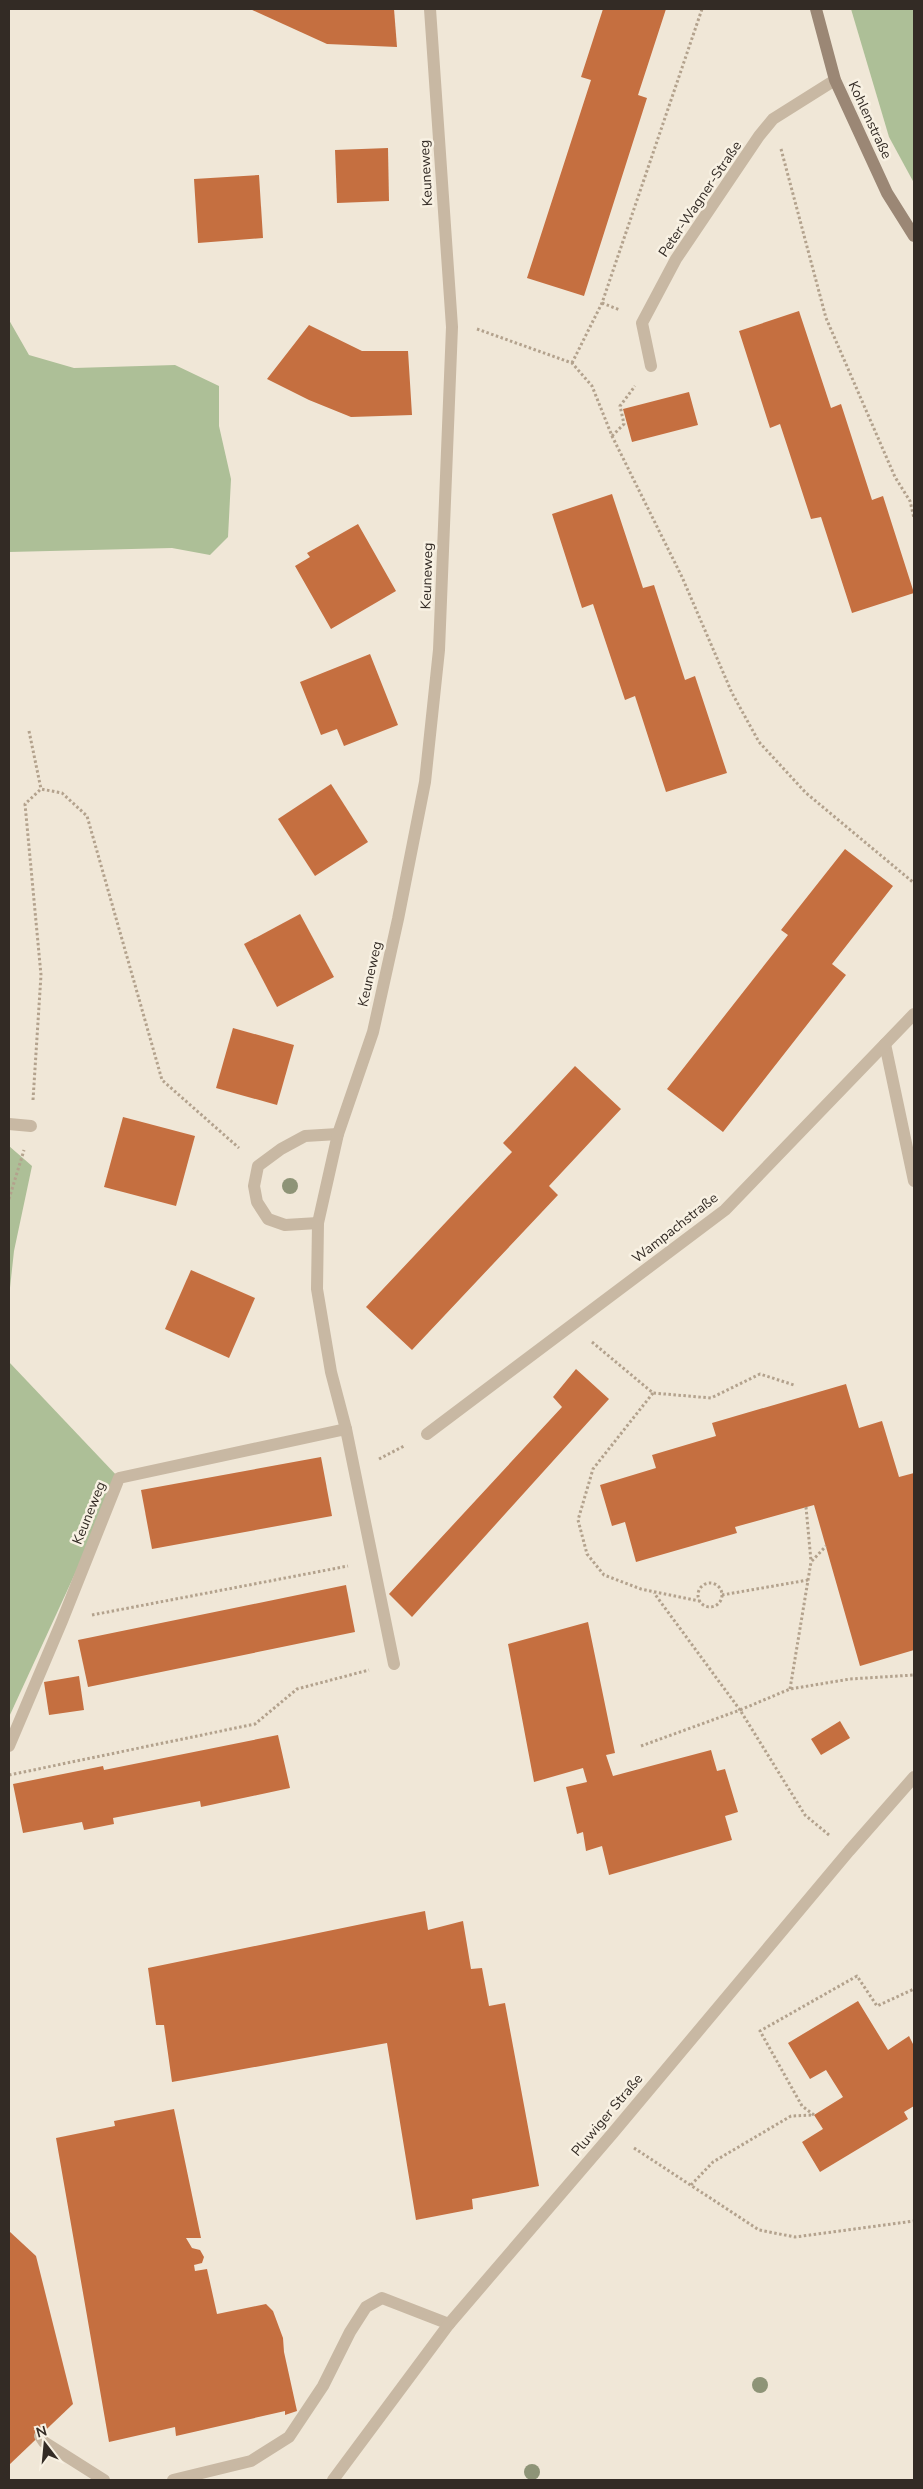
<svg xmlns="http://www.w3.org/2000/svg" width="923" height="2489" viewBox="0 0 923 2489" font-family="'Nunito Sans',sans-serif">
<rect width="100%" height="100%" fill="#f0e7d7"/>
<g fill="#adbf97">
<polygon points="851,9 914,9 914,183 889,137"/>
<polygon points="9,320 29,355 74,368 175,365 219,386 219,426 231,479 228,537 210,555 172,548 9,552"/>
<polygon points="9,1146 32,1166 14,1251 9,1297"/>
<polygon points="9,1362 119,1478 9,1717"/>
</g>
<g fill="#c56f40">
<polygon points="250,9 394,9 397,47 327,44"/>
<polygon points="603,9 666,9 638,95 647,98 584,296 527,278 591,80 581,77"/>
<polygon points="388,148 389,201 337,203 335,150"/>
<polygon points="259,175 263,238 198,243 194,179"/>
<polygon points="799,311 831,408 841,404 872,500 883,496 914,593 852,613 821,517 811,519 780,424 770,428 739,331"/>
<polygon points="309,325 362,351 408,351 412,415 351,417 309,400 267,379"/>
<polygon points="689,392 698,425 632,442 623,409"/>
<polygon points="612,494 643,588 654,585 685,680 695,676 727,773 666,792 635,696 625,700 593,604 582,608 552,514"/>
<polygon points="358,524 396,591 331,629 295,566 310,557 307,553"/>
<polygon points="370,654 398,725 344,746 337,729 321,735 300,682"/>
<polygon points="331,784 368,842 315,876 278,819"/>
<polygon points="845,849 893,886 832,964 846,975 723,1132 667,1089 788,935 781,930"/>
<polygon points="300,914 334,977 277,1007 244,944"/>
<polygon points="233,1028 294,1045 277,1105 216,1088"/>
<polygon points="575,1066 621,1109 549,1186 558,1195 412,1350 366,1307 512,1152 503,1143"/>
<polygon points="123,1117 195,1136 176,1206 104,1187"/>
<polygon points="191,1270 255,1298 229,1358 165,1329"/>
<polygon points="576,1369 609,1399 412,1617 389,1594 562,1407 553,1397"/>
<polygon points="846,1384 859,1428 882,1421 899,1477 914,1473 914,1650 860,1666 814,1505 735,1527 737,1533 636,1562 625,1522 612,1526 600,1485 656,1468 652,1455 716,1436 712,1423"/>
<polygon points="321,1457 332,1516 152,1549 141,1490"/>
<polygon points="346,1585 355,1632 88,1687 78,1640"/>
<polygon points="588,1622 615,1753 606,1755 613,1776 711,1750 717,1771 725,1769 738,1812 725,1816 732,1840 609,1875 602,1846 586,1851 583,1832 577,1834 566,1787 587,1782 583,1768 534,1782 508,1644"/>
<polygon points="79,1676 84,1710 49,1715 44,1682"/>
<polygon points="840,1721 850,1738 821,1755 811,1739"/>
<polygon points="278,1735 290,1788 201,1807 200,1801 113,1818 114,1824 84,1830 82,1822 23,1833 13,1784 103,1766 104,1770"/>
<polygon points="425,1911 428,1930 463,1921 471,1969 482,1968 489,2006 505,2003 539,2186 472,2199 473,2209 416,2220 387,2043 172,2082 164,2025 156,2025 148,1968"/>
<polygon points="858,2001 888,2050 909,2036 914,2046 914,2106 904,2112 908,2119 820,2172 802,2142 823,2129 814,2115 843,2097 826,2070 810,2079 788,2043"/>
<polygon points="174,2109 201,2238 186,2238 192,2248 200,2250 204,2257 202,2263 194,2265 195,2271 207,2269 217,2314 266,2304 273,2311 283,2338 284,2352 297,2411 285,2415 285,2411 176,2436 175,2427 109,2442 56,2138 115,2126 114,2121"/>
<polygon points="9,2231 36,2256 73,2404 9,2465"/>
</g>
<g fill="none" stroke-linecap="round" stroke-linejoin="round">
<g stroke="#b3a28d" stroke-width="3" stroke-dasharray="2.5 2.5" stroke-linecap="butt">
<polyline points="781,149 826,318 895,477 910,501 914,518"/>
<polyline points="602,303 620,310"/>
<polyline points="477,329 572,363 592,386 612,436 682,577 732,693 759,742 806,793 914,883"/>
<polyline points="572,363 602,303 702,9"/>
<polyline points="612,436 624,424 620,406 635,386"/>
<polyline points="29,731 41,789"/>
<polyline points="33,1100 41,975 25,804 41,789 62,793 87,816 162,1080 239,1148"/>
<polyline points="9,1199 24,1150"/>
<polyline points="592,1342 653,1393 711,1398 760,1374 794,1385"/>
<polyline points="653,1393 593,1469 578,1520 587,1554 604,1575 641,1589 699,1601"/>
<polyline points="379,1459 404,1446"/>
<polyline points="806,1507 811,1561"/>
<circle cx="710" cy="1595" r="12"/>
<polyline points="722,1595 808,1580"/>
<polyline points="92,1615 348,1566"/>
<polyline points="790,1689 811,1562 826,1546"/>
<polyline points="641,1746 740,1710 654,1593"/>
<polyline points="9,1775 255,1724 297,1689 369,1670"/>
<polyline points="829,1835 805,1815 740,1710 790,1689 850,1679 914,1675"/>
<polyline points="814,2115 802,2106 760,2031 857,1976 877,2006 914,1989"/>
<polyline points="634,2148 759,2230 795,2237 914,2221"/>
<polyline points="691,2185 713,2162 791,2116 813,2115"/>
</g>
<g stroke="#c8b8a3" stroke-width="12">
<polyline points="885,1044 914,1181"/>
<polyline points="9,1124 31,1126"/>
<polyline points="9,1746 62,1621 119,1478 346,1429 394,1664"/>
<polyline points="40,2436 44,2442 104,2480"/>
<polyline points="173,2480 251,2461 289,2437 323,2386 350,2332 366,2307 382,2298 449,2324"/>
</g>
<g stroke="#c8b8a3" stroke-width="12">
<polyline points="651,366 642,323 676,259 759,136 773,119 835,80"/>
<polyline points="318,1223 285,1225 268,1219 257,1202 254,1186 258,1166 281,1149 305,1136 338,1134"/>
<polyline points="346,1429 331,1372 317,1289 318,1223 338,1134 373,1032 398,919 425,782 439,650 452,327 430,9"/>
<polyline points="427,1434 725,1210 914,1014"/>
<polyline points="333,2480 449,2324 612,2134 849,1851 914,1777"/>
</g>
<polyline stroke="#9b8775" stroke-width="12" points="816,9 835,80 887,193 914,236"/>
</g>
<g fill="#8e9477">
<circle cx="290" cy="1186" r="8"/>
<circle cx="760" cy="2385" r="8"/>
<circle cx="532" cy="2472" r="8"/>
</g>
<g text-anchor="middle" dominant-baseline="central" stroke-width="5" stroke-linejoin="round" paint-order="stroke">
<g font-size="14" fill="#332b25" stroke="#f8f1e3">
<text transform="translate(870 120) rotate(65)">Kohlenstraße</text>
<text transform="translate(426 173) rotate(-93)">Keuneweg</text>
<text transform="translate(700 199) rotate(-56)">Peter-Wagner-Straße</text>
<text transform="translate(427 576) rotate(-88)">Keuneweg</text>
<text transform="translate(370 974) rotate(-77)">Keuneweg</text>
<text transform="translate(675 1228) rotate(-38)">Wampachstraße</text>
<text transform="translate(89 1513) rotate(-68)">Keuneweg</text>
<text transform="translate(607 2115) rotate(-50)">Pluwiger Straße</text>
</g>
</g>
<rect width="923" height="2489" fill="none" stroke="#332b25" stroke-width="20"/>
<g transform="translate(45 2444) rotate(344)" stroke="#f8f1e3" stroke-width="4" paint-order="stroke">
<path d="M0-4L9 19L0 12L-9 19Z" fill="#332b25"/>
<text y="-8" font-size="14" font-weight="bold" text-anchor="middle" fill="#332b25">N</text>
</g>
</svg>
